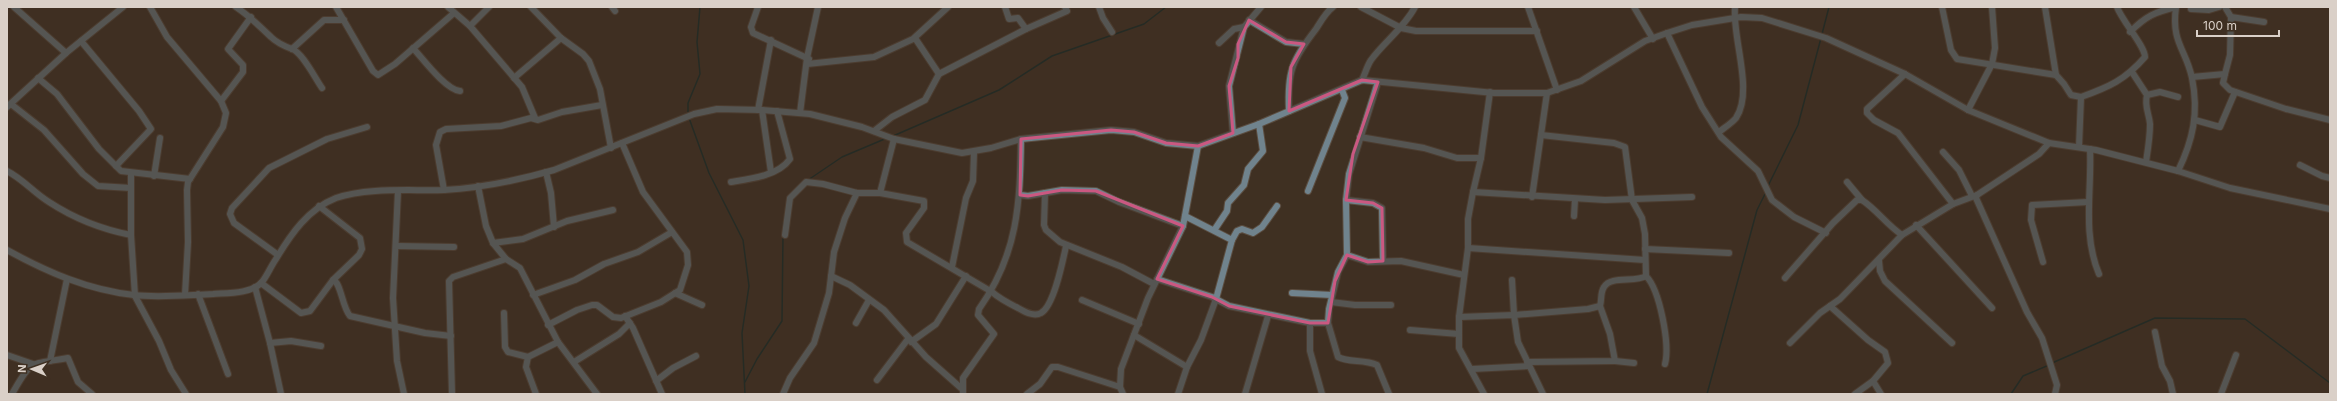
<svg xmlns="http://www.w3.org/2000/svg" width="2337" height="401" viewBox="0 0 2337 401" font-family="Inter,sans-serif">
<rect width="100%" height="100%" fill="#3f3022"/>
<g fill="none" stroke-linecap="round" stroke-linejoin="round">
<g stroke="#062627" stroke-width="1.5">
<polyline points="1822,34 1829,7"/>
<polyline points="688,114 688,103 700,74 697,42 700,7"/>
<polyline points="689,118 709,173 743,240 749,286 742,333 745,394"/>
<polyline points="893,136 999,90 1052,56 1144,24 1166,7"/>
<polyline points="808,180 842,157 887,138"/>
<polyline points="1768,186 1798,125 1821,38"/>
<polyline points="783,226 786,208"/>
<polyline points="2052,363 2155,318 2245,319 2330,383"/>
<polyline points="745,382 757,359 782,321 783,236"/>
<polyline points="1707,394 1757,210 1766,192"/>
<polyline points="2011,394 2023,376 2049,365"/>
</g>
<g stroke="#5b4d40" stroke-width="8">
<g id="minor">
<polyline points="14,7 66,53"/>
<polyline points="150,7 167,37 221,101 226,113 223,127 188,182 187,190 188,242 185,295"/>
<path d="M 236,7 C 251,17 258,25 271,37 C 277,43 284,46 292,49 C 302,52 315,78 322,88"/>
<polyline points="336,7 373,71 378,75 395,64 454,13"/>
<polyline points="448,7 470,26 522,87 535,118"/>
<polyline points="531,7 561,38 583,54 589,61 600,89 611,148"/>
<polyline points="612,7 615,11"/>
<polyline points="758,7 751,27 753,33 809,59"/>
<polyline points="1005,7 1009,19 1018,18 1026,29 1067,11 1065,7"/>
<polyline points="1099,7 1103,18 1112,32"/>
<polyline points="1361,7 1401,28 1416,31 1537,31"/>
<polyline points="1528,7 1557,90"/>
<polyline points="1634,7 1653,39"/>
<polyline points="1942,7 1951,50 1957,59 2056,75 2064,84 2071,95 2081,97 2079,147"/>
<polyline points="2045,7 2056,75"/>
<path d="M 2176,7 C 2171,43 2186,49 2192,78 C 2199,113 2193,140 2178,171"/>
<polyline points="2225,7 2231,17"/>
<polyline points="2191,9 2209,10 2219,7"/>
<polyline points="1249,20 1286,42 1304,44"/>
<polyline points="470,26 489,7"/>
<path d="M 2130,32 C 2146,16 2155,12 2176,7"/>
<polyline points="1667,33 1702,107 1721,137 1758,171 1772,200 1794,217 1826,233"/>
<polyline points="81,41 139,111 151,129 116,166"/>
<polyline points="1219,43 1234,29 1244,27 1261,7"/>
<path d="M 413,48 C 423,59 446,90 460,91"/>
<polyline points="292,49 324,20 344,20"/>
<polyline points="807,64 874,57 913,39 948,7"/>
<path d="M 2132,72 L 2147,95 C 2144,106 2149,113 2150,124 C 2150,137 2148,149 2146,162"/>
<polyline points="939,74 1026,29"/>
<polyline points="1905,74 1867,109 1867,113 1874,120 1898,133 1953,204"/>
<polyline points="2225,74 2223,83 2230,90 2286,109 2330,120"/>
<polyline points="2192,77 2225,74 2230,55 2231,17 2264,22"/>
<polyline points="38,78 57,94 99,149 121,171 190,179"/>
<polyline points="514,78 561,38"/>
<path d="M 1362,80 C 1365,74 1367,66 1371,60 C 1385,41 1404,28 1415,7"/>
<path d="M 1378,82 L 1349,174 L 1346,200 L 1347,255 L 1338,272 L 1329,309 L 1328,323 L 1338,357 C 1349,363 1364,359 1377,365 L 1389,394"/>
<polyline points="1490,92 1481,158 1473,192 1605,200 1692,197"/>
<polyline points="2147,95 2160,92 2178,97"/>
<path d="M 2081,97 C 2109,87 2125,80 2145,57 C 2145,46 2122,21 2117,7"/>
<polyline points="221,101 243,72 243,65 228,49 251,17"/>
<polyline points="11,104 44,130 83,174 98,186 131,188"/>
<polyline points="7,107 66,53 123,7"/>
<polyline points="758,110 771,40"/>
<polyline points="762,110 771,172"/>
<polyline points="1968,110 1992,64 1995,48 1992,7"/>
<path d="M 1289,111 C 1287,72 1292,60 1316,29 C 1321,21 1326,12 1333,7"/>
<polyline points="800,113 807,58 818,7"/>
<polyline points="2195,120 2220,127 2235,92"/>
<polyline points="874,131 892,117 925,100 939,74 915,38"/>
<path d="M 1719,132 C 1724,128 1732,123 1736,118 C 1754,91 1732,38 1735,7"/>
<polyline points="1233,133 1229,86 1244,27"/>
<polyline points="1541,135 1614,143 1625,147 1632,200 1642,218 1645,234 1646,276"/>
<polyline points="1360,137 1424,148 1457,158 1481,158"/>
<polyline points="2049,143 2039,154 1977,195 1976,198 2027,312 2042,338 2057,385 2055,394"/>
<path d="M 2090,149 C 2092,190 2082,234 2099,274"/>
<polyline points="1943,152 1959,170 1972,196"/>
<polyline points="2300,165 2322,176 2330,178"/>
<path d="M 7,171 C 23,179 34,193 49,202 C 75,219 100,229 131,235"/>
<polyline points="546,172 551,193 554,227"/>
<polyline points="131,173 131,235 135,296 159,341 171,370 186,394"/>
<polyline points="154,176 160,138"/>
<path d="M 731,182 C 750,179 778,176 790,159 L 777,111"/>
<polyline points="1847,182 1862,200"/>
<polyline points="478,186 486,226 493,243 506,259 520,268 558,342 597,394"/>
<polyline points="444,190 436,145 440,132 446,129 501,126 531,118 538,120 562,112 602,105"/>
<polyline points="398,191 393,298 397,361 404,394"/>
<polyline points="1308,191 1345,98 1342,90"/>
<polyline points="1473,192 1468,219 1468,248 1459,317 1459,348 1484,394"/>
<polyline points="880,193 894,139"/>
<polyline points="1045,193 1044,225 1046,230 1060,242 1122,267 1154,284"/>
<polyline points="1020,195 1028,196 1062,190 1096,191 1119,202 1183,226"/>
<polyline points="1532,197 1547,93"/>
<polyline points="1346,200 1373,203 1382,208 1383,261"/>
<polyline points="1574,216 1575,199"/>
<polyline points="1916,225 1992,308"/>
<polyline points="1215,229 1227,211 1228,203 1244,185 1248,169 1263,151 1259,124"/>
<path d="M 785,235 L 790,198 L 806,182 L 823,184 L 857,193 L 880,193 L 924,201 L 924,208 L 906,233 L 907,242 L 992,292 C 1000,299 1008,303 1018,308 C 1025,312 1034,317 1041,313 C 1054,306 1063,260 1066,246"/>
<polyline points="1232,240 1237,231 1242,229 1253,233 1262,227 1277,206"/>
<polyline points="493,243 523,239 567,221 613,210"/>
<polyline points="396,246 454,247"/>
<polyline points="1468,248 1645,260"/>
<polyline points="1645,249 1729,253"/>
<path d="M 7,250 C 47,272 88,290 134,295 C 159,298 187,295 213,294 C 226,293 252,294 262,282 C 267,276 271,266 276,259 C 291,234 308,209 336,198 C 367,187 411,191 444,190 C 481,188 519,180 554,170 L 694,114 L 717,109 L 762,110 L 810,114 L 862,127 L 894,139 L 962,153 L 991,148 L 1021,139 L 1111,130 L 1134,132 L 1166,143 L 1198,146 L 1259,124 L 1362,80 L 1494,93 L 1547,93 L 1581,81 L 1645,41 L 1667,33 L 1692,25 L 1741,17 L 1762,18 L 1826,38 L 1905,74 L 1968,110 L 2049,143 L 2096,150 L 2178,171 L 2230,188 L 2330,209"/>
<polyline points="278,255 234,223 230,214 232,208 269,168 327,139 367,127"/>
<polyline points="1347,255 1368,262 1401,261 1464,275"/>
<polyline points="1879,261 1880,271 1885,281 1952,343"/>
<polyline points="2043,262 2031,220 2032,205 2088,202"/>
<polyline points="952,267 966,198 973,181 974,152"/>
<polyline points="831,276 850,285 884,310 926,357 961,388"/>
<path d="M 1646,276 C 1660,290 1670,345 1665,364"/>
<path d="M 1785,278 L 1833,223 L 1857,200 L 1862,200 C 1877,210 1887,225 1902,235"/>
<polyline points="1157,279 1212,297 1229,306 1310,323 1328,323"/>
<path d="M 333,280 C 341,282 342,307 350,316 L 425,333 L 451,336"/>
<path d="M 1512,280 L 1514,315 L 1588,309 L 1600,306 C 1602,300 1600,293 1604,287 C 1611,275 1635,283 1646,276"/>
<polyline points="261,283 301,313 310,311 333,280 359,255 362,249 360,238 319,206"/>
<polyline points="255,287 270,343 281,394"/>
<polyline points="675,293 702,305"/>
<polyline points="1292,293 1332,295"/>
<polyline points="198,294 228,374"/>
<polyline points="533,295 575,280 604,264 638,252 672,232"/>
<polyline points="1082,300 1139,324"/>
<polyline points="1331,302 1355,305 1391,305"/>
<polyline points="1830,306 1868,340 1885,352 1888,363 1873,381 1881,394"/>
<polyline points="504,313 505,347 508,352 528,357"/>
<polyline points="625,316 633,328 662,394"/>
<polyline points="1459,317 1514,315 1518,342 1543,394"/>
<polyline points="856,323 869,300"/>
<polyline points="1310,323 1310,351 1322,394"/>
<polyline points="548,325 577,310 592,305 597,305 613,317 621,318 661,302 680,290 688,265 687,252 643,192 622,143"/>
<polyline points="1410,330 1459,334"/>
<polyline points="2155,332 2162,366 2170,381 2173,394"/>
<polyline points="1134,335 1187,367"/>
<polyline points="911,342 936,324 966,276"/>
<polyline points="270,343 291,341 321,346"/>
<polyline points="1790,343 1820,313 1840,299 1902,235 1953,204 1977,195"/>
<polyline points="7,355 33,364"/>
<polyline points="50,361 67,279"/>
<polyline points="1615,361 1634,363"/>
<polyline points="574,362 619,334 630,323"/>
<polyline points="1527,362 1615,361 1610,334 1600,306"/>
<polyline points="1472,369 1529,366"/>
<polyline points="877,380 908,339"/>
<polyline points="656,381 673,368 696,356"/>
<path d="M 12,394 C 32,358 30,365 68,358 L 78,382 L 92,394"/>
<polyline points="452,394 449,281 453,277 506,259"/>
<polyline points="536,394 526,367 528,357 558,342"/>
<polyline points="783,394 790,378 814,343 829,293 834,252 845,218 857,193"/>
<path d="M 963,394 L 963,378 L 994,334 L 978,315 L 979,309 C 1018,254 1020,204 1021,139"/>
<polyline points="1027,394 1040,384 1052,367 1058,367 1120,387"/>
<polyline points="1123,394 1120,387 1121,369 1148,298 1183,226 1198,146"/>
<polyline points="1178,394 1187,367 1201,340 1216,299 1232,240 1185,216"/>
<polyline points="1245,394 1268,316"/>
<polyline points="1855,394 1873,381"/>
<polyline points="2221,394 2236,355"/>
</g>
</g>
<use href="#minor" stroke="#70838d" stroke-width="6"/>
</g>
<path d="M0 0H2337V401H0ZM 1249,20 L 1286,42 L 1304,44 L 1291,67 L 1289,111 L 1362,80 L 1378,82 L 1353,154 L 1346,200 L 1373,203 L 1382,208 L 1383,261 L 1368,262 L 1347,255 L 1335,281 L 1328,323 L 1310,323 L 1229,306 L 1212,297 L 1157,279 L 1183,226 L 1096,191 L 1062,190 L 1028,196 L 1020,195 L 1021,139 L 1111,130 L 1134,132 L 1166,143 L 1198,146 L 1233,133 L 1229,86 L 1238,58 L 1238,44 Z" fill="#3f3022" fill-opacity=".55" fill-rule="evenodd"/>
<path fill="none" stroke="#ca5881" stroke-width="3" stroke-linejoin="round" d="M 1249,20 L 1286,42 L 1304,44 L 1291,67 L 1289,111 L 1362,80 L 1378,82 L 1353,154 L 1346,200 L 1373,203 L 1382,208 L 1383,261 L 1368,262 L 1347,255 L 1335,281 L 1328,323 L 1310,323 L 1229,306 L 1212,297 L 1157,279 L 1183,226 L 1096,191 L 1062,190 L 1028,196 L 1020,195 L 1021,139 L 1111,130 L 1134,132 L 1166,143 L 1198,146 L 1233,133 L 1229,86 L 1238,58 L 1238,44 Z"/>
<rect width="2337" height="401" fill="none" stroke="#dad0c8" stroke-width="16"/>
<g transform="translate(32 369) rotate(272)" stroke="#3f3022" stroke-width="3" paint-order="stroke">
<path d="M0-3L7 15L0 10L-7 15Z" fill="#dad0c8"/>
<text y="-6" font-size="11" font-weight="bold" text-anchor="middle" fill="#dad0c8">N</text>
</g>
<path d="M2197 30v6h82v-6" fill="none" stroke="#dad0c8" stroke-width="2"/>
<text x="2203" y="30" font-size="12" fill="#dad0c8" stroke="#3f3022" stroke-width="3" paint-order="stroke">100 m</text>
</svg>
